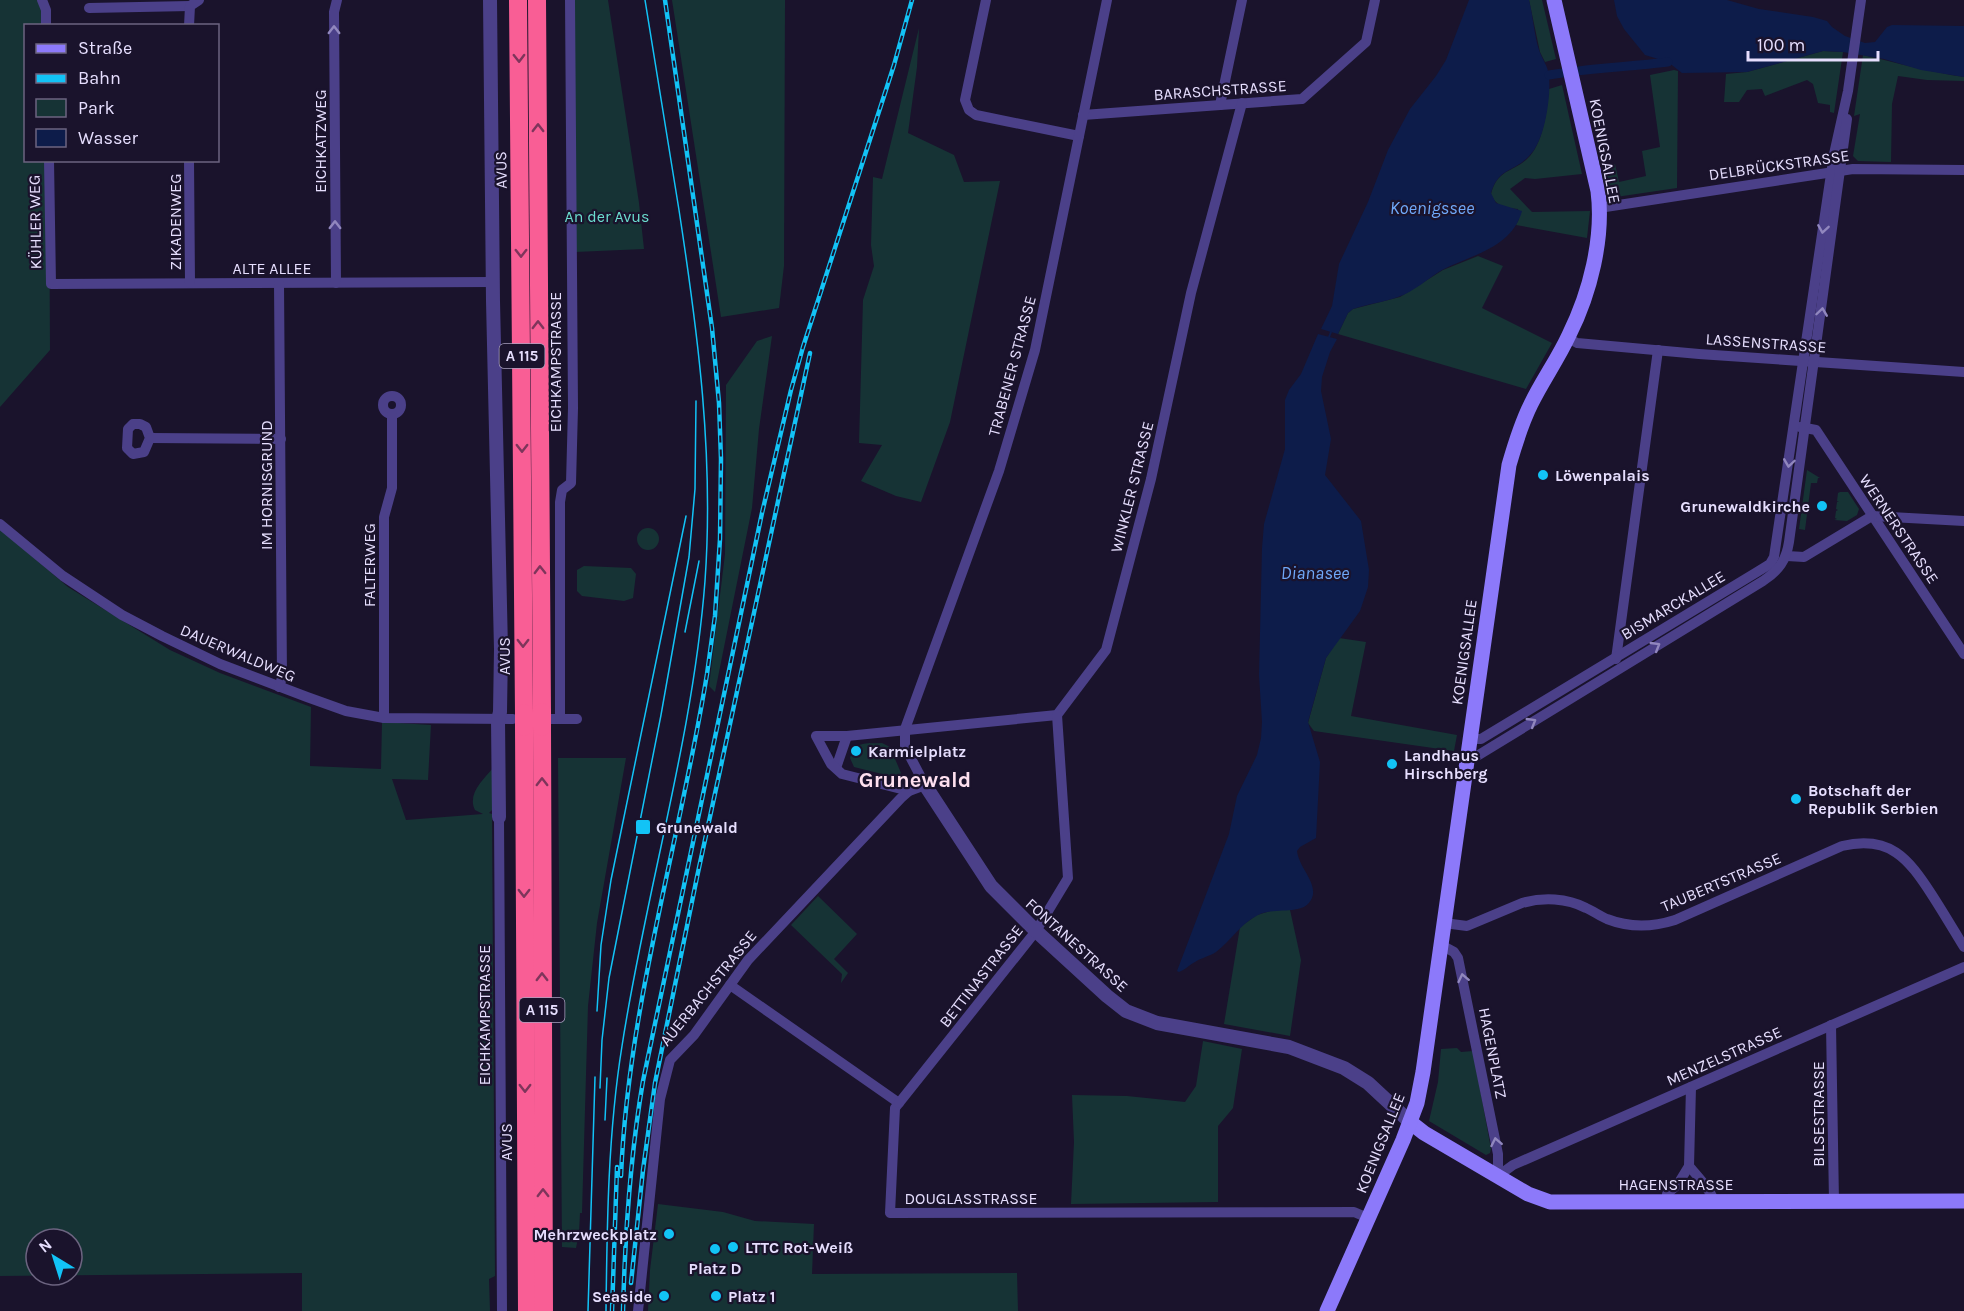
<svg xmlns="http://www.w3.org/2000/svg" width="1964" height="1311" viewBox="0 0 1964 1311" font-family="Karla,sans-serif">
<rect width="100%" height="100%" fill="#1a132c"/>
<g fill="#163335" fill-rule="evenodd">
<polygon points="0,0 42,0 46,25 26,26 26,160 49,161 50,350 0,407"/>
<polygon points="573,0 608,0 639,203 644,249 575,252"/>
<polygon points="672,0 785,0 784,266 779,308 721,317"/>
<polygon points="1529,0 1542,0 1556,59 1545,62 1540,52"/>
<polygon points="919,28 917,67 908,133 954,155 964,182 1000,181 950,422 921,502 896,496 861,481 882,445 859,443 863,300 874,266 871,245 873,177 882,179"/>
<polygon points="1823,51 1843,52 1834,113 1830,112 1830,105 1818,103 1813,84 1807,80 1765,96 1762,89 1747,90 1739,102 1724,102 1726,74 1747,72"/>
<path d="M 1863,55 C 1897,63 1930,72 1964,77 L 1964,81 L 1927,80 L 1898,76 L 1892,104 L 1891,162 L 1858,161 L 1853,156 L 1860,114 L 1854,116 Z"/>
<polygon points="1674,70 1678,71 1677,188 1616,197 1609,193 1604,166 1615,164 1619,182 1646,176 1642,151 1660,147 1650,75"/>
<path d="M 1562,85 L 1582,174 L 1535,179 L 1525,178 L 1510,189 L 1532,212 L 1590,211 L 1587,238 L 1516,225 L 1519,219 L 1518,209 C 1506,208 1495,206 1491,194 C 1498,167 1515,173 1530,156 C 1544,140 1547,109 1549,89 Z"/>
<polygon points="1478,256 1503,266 1482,308 1552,343 1526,389 1338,334 1348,313 1353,309 1400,297 1443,270"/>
<polygon points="772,336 759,429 752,508 715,692 709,686 725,554 726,385 757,341"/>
<polygon points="1807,470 1820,478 1818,478 1817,483 1811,483 1805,530 1799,529"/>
<polygon points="1840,492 1848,492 1859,509 1857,515 1847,521 1834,520 1837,519 1835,518 1836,511 1838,510 1836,509 1837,502 1839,502 1837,501 1838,493"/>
<circle cx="648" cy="539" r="11"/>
<path d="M 0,529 L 68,587 L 170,650 L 220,673 L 311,707 L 310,766 L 381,769 L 382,722 L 431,725 L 428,780 L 392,779 L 406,820 L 483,814 L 475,810 C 467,794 483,780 493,768 L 493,809 L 489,813 L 492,814 L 495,1276 L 489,1279 L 490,1311 L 302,1311 L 302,1273 L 0,1276 ZM 36,1239 L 72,1239 L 72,1275 L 36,1275 Z"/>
<polygon points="584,566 631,568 636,574 633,598 624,601 582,596 577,591 577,570"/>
<polygon points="1339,638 1366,642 1351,716 1457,735 1454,751 1314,731 1308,723 1326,658"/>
<path d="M 882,743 L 890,747 L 901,773 L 898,778 L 854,767 L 850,758 C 856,740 865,744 882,743 Z"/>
<polygon points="558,758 626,758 597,923 588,1006 582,1213 580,1213 579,1233 576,1248 562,1247"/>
<polygon points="818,896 857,934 834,959 848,973 841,983 842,974 791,925"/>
<polygon points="1274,910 1290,910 1301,960 1290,1036 1224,1024 1240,927 1257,915"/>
<polygon points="1203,1041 1242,1049 1233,1108 1218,1126 1218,1202 1071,1204 1074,1142 1072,1095 1127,1096 1185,1102 1196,1086"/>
<polygon points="1457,1048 1461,1052 1473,1051 1491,1149 1490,1153 1486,1155 1429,1121 1438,1082 1441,1049"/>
<polygon points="658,1204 723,1212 755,1221 814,1224 812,1274 1017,1273 1018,1311 648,1311 650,1270"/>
</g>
<g fill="#0d1c4a">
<path d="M 1469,0 L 1529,0 C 1533,16 1534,34 1539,50 C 1542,59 1548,66 1549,76 C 1551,97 1545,141 1529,156 C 1514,172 1498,168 1491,193 L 1496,203 L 1522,211 C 1512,248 1471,255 1442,270 C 1428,278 1414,292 1398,297 C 1384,302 1368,304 1353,309 L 1348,313 L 1338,334 L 1321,329 L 1332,306 L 1339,264 L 1368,202 L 1388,150 L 1410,109 L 1436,76 L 1446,60 Z"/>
<polygon points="1614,0 1727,0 1759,9 1813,17 1827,21 1832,27 1845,36 1865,43 1875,42 1887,27 1892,25 1964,26 1964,77 1921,70 1884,59 1843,52 1823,51 1747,72 1682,73 1668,62 1645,55 1624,29 1617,16"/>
<path d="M 1318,334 L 1337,339 L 1330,352 L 1322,377 L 1321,391 L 1331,439 L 1325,475 L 1361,521 L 1369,570 L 1368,587 L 1360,611 L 1326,658 L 1308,722 L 1320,762 L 1316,838 L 1300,847 L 1297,851 C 1299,868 1318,883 1312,898 C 1304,917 1276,906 1258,915 C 1240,924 1231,941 1216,952 C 1210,956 1201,958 1195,962 C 1189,965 1185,970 1179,972 L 1177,971 L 1229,834 L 1237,796 L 1257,755 L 1261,738 L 1262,722 L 1259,675 L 1262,548 L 1264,524 L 1285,449 L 1285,400 L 1289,390 L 1301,374 Z"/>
</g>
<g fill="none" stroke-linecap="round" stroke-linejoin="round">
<polyline stroke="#0d1c4a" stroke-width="2" points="1329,337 1331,332"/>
<path stroke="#0d1c4a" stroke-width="9" d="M 1549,75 C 1588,68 1628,67 1668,62"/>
<g stroke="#4b4089" stroke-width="10">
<polyline points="42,0 46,10 46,26"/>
<polyline points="986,0 965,100 969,110 976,115 1079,136"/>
<polyline points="89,8 190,6"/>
<polyline points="189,26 190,6 199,0"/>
<polyline points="1220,105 1242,0"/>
<polyline points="1083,115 1302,99 1366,42 1375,0"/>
<polyline points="49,160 51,284 493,282"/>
<polyline points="189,160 190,283"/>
<polyline points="1599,208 1853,169 1964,170"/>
<polyline points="336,283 334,12 337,0"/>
<polyline points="1568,338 1577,343 1699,354 1964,372"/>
<circle cx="392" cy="405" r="9"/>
<polygon points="133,424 140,424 146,427 150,438 144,452 133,454 127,448 128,429"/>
<polyline points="1800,427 1816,430 1964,654"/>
<polyline points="150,438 281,439"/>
<polyline points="1872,516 1964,521"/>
<polyline points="0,524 63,576 122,615 162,636 220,664 307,697 346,711 384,718 513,719"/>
<polyline points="1787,556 1804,557 1872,516"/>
<polyline points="1616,659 1658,350"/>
<polyline points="279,687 282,678 279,283"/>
<polyline points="384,718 384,517 392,488 392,414"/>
<polyline points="551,719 577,719"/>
<polyline points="560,719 560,502 562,490 571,483 573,408 570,0"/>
<polyline points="1471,739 1481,739 1757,572 1770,564 1774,557 1834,154 1848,91 1861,0"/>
<path d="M 1468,755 L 1477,756 L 1763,581 C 1779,570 1786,561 1789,542 L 1847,119"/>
<polyline points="836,768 847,736"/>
<polyline points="909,791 842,774 831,764 816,736 847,736 1057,715 1106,650 1151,479 1191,293 1242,103"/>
<polyline points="499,817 502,1311"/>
<path d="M 1444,923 L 1467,926 L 1522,903 C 1543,897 1567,898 1586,908 C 1593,911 1600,916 1607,919 C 1630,928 1653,927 1675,920 L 1842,846 C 1890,835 1908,858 1932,895 C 1943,912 1953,929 1964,947"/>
<polyline points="1441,945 1454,952 1458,958 1498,1154 1498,1176"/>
<polyline points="730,985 899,1103 895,1108 890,1213 1354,1212 1368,1218"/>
<polyline points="1831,1025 1834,1202"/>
<polyline points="899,1103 1036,931 1068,878 1057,715"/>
<path d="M 1689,1166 C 1697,1176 1712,1191 1714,1202"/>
<polyline points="1498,1176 1513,1165 1964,967"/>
<polyline points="1667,1203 1667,1194 1678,1184 1689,1166 1691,1087"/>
<polyline points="638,1311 660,1099 670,1060 694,1035 748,960 901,798 909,791 925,785 905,747 905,729 999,471 1035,350 1107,0"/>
</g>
<g stroke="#4b4089" stroke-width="14">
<polyline points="490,0 493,301 501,649 500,712 498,720 499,817"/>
<polyline points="925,785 991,886 1036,931 1107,996 1126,1011 1157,1023 1289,1047 1344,1068 1368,1083 1410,1122"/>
</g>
<g stroke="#8c79fa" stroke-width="15">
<polyline points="1410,1122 1424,1133 1528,1194 1550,1202 1964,1201"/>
<path d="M 1327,1311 L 1403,1140 L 1417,1103 L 1423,1072 L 1509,465 C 1515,444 1521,424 1531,404 C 1542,381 1558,359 1569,335 C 1590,293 1604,238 1598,191 L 1554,0"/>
</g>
<g stroke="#f95e95" stroke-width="18">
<polyline points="518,0 524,713"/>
<polyline points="537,0 542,712"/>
<polyline points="524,727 527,1311"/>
<polyline points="542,727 544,1311"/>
</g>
<g stroke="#12c3f6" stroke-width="1.5">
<polyline points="685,632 699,561"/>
<polyline points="597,1011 601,945 611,880 686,516"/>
<polyline points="600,1088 602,1040 609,978 661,715 689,557 695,489 696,401"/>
<polyline points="605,1120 607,1078"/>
<polyline points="588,1311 595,1077"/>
<path d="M 606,1311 C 607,1223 608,1133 622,1046 C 646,890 693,738 705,581 C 714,456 698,334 679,210 C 667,140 656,70 645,0"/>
</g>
<g stroke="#12c3f6" stroke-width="4.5">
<g id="rail">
<path d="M 621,1176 C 628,1006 680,841 707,674 L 715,616 L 720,539 L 721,459 L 719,403 L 712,328 L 665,0"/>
<polyline points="631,1283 643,1170 655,1083 697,877 810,353"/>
<polyline points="612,1311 617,1167"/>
<path d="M 623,1311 C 625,1234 630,1157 643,1081 L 762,513 L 791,390 L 803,347 L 894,65 L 912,0"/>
</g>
</g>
<use href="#rail" stroke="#1a132c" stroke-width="2" stroke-dasharray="7" stroke-linecap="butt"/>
<g stroke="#f95e95" stroke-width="18">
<polyline points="524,713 524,727"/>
<polyline points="542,727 542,712"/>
</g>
</g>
<defs><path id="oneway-chevron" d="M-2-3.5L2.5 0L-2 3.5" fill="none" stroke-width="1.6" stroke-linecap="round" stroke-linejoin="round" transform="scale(1.5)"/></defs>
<g stroke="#9187be">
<use href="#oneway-chevron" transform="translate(334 30) rotate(-90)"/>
<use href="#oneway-chevron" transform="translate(335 225) rotate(-90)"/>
<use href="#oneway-chevron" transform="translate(1823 229) rotate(99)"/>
<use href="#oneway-chevron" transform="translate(1822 312) rotate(-82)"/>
<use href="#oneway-chevron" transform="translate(1789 463) rotate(98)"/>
<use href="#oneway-chevron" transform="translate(1656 646) rotate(-31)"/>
<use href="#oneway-chevron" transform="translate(1532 722) rotate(-31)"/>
<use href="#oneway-chevron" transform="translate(1463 978) rotate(-102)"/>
<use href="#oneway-chevron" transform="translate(1496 1142) rotate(-101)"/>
</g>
<g stroke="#7e355b">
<use href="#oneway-chevron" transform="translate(519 58) rotate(89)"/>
<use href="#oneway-chevron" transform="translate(538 128) rotate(-90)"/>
<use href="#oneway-chevron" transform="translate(521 253) rotate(90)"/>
<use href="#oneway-chevron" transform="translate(538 325) rotate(-90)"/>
<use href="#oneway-chevron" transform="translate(522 448) rotate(90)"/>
<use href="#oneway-chevron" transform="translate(540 570) rotate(-91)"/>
<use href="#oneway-chevron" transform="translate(523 643) rotate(90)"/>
<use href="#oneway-chevron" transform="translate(542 782) rotate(-90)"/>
<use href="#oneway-chevron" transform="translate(524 893) rotate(90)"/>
<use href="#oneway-chevron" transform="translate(542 977) rotate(-90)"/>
<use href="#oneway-chevron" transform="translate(525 1088) rotate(90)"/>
<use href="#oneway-chevron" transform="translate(543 1193) rotate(-90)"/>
</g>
<g fill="#12c3f6" stroke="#1a132c" stroke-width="2">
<circle cx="1543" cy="475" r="6"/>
<circle cx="1822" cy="506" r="6"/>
<circle cx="856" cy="751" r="6"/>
<circle cx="1392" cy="764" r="6"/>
<circle cx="1796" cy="799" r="6"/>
<rect x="635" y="819" width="16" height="16" rx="3"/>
<circle cx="669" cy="1234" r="6"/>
<circle cx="733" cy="1247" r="6"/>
<circle cx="715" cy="1249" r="6"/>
<circle cx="664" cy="1296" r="6"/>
<circle cx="716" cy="1296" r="6"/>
</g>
<g text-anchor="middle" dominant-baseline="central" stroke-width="4.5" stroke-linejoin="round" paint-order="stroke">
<g fill="#1a132c" stroke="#a9a1bf" stroke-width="1.5">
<rect x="499.5" y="344" width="45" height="24" rx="4.5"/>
<rect x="519.5" y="998" width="45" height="24" rx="4.5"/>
</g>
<g font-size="15" font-weight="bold" fill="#e6defe">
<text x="522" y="356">A 115</text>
<text x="542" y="1010">A 115</text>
</g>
<g font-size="16" fill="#e6defe" stroke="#1a132c">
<text transform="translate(1220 90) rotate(-4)">BARASCHSTRASSE</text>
<text transform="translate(320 141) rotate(-90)">EICHKATZWEG</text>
<text transform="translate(1605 151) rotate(79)">KOENIGSALLEE</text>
<text transform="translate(1779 165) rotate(-8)">DELBRÜCKSTRASSE</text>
<text transform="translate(501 170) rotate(-91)">AVUS</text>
<text transform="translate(35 222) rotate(-91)">KÜHLER WEG</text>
<text transform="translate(175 222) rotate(-90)">ZIKADENWEG</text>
<text x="272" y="268">ALTE ALLEE</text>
<text transform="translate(1766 343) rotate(4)">LASSENSTRASSE</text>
<text transform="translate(555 362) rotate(-90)">EICHKAMPSTRASSE</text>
<text transform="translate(1012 366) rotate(-75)">TRABENER STRASSE</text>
<text transform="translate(266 485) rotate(-90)">IM HORNISGRUND</text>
<text transform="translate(1132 487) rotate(-76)">WINKLER STRASSE</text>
<text transform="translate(1899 529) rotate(56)">WERNERSTRASSE</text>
<text transform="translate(369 565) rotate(-90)">FALTERWEG</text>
<text transform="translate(1673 605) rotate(-31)">BISMARCKALLEE</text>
<text transform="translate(1464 652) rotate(-82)">KOENIGSALLEE</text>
<text transform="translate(238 653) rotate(23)">DAUERWALDWEG</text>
<text transform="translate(504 656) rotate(-90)">AVUS</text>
<text transform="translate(1721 882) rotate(-23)">TAUBERTSTRASSE</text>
<text transform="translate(1077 945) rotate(42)">FONTANESTRASSE</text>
<text transform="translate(981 976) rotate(-52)">BETTINASTRASSE</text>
<text transform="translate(708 988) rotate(-51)">AUERBACHSTRASSE</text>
<text transform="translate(484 1015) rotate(-90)">EICHKAMPSTRASSE</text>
<text transform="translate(1493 1053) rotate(79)">HAGENPLATZ</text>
<text transform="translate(1724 1056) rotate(-24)">MENZELSTRASSE</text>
<text transform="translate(1818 1114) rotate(-90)">BILSESTRASSE</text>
<text transform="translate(506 1142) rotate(-90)">AVUS</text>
<text transform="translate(1380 1143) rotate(-68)">KOENIGSALLEE</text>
<text x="1676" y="1184">HAGENSTRASSE</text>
<text x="971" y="1198">DOUGLASSTRASSE</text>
</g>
<g font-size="16" fill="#6bddcf" stroke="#1a132c">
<text x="607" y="216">An der Avus</text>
</g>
<g font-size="16" font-weight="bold" fill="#e6defe" stroke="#1a132c" text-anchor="start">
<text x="1555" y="475">Löwenpalais</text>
<text x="1810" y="506" text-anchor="end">Grunewaldkirche</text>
<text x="868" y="751">Karmielplatz</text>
<text x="1404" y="755">Landhaus<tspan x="1404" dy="18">Hirschberg</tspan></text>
<text x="1808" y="790">Botschaft der<tspan x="1808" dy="18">Republik Serbien</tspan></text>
<text x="656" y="827">Grunewald</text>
<text x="657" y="1234" text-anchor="end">Mehrzweckplatz</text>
<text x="745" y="1247">LTTC Rot-Weiß</text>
<text x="715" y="1268" text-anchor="middle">Platz D</text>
<text x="652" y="1296" text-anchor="end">Seaside</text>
<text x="728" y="1296">Platz 1</text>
</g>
<g font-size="18" font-style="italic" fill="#70a9fa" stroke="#1a132c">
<text x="1432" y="208">Koenigssee</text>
<text x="1315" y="573">Dianasee</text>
</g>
<g font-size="22" font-weight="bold" fill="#fee0ef" stroke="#1a132c">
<text x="915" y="780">Grunewald</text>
</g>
</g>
<rect x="24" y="24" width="195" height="138" fill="#1a132c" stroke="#6c6480" stroke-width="1.5"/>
<rect x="36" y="44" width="30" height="9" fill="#8c79fa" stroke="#6c6480" stroke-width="1.5"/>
<text x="78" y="54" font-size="18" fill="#e6defe">Straße</text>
<rect x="36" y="74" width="30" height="9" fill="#12c3f6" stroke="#6c6480" stroke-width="1.5"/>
<text x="78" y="84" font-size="18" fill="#e6defe">Bahn</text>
<rect x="36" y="99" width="30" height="18" fill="#163335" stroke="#6c6480" stroke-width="1.5"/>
<text x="78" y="114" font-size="18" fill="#e6defe">Park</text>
<rect x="36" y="129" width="30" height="18" fill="#0d1c4a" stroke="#6c6480" stroke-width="1.5"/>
<text x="78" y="144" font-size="18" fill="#e6defe">Wasser</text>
<g transform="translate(54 1257) rotate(322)"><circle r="28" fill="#1a132c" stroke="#6c6480" stroke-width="1.5"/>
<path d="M0-4.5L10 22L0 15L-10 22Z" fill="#12c3f6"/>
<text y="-9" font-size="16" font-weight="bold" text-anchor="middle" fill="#e6defe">N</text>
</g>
<path d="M1748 51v9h130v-9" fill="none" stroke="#e6defe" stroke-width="3"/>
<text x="1757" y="51" font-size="18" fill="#e6defe" stroke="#1a132c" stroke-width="4.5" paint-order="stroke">100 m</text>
</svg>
